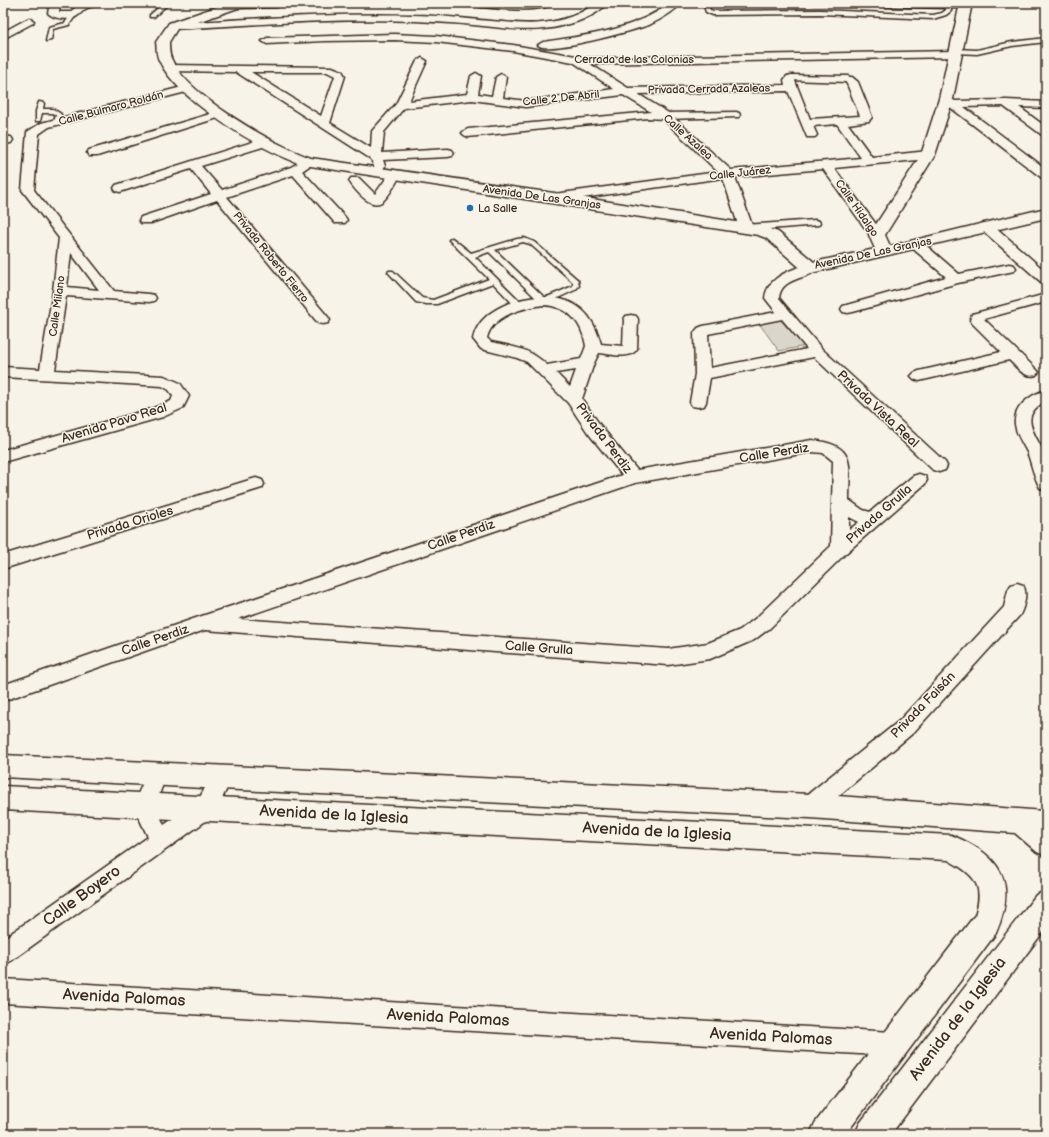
<svg xmlns="http://www.w3.org/2000/svg" width="1049" height="1137" viewBox="0 0 1049 1137" font-family="'Balsamiq Sans',sans-serif">
<rect width="100%" height="100%" fill="#f7f3e8"/>
<filter id="ink" filterUnits="userSpaceOnUse"><feTurbulence type="fractalNoise" baseFrequency=".025" numOctaves="2"/><feDisplacementMap in="SourceGraphic" scale="8" xChannelSelector="R" yChannelSelector="G"/><feConvolveMatrix kernelMatrix="1 2 1 2 8 2 1 2 1" color-interpolation-filters="sRGB"/></filter>
<g filter="url(#ink)">
<polygon fill="#dbd6cb" stroke="#8b8074" points="778,318 805,346 779,351 758,322"/>
<g fill="none" stroke-linecap="round" stroke-linejoin="round">
<g stroke="#3b2a1e" stroke-width="3">
<g id="service">
<polygon points="164,3 169,3 154,17 150,17 150,15"/>
<polygon points="703,3 708,3 708,4 710,10 714,11 820,10 933,15 942,13 946,10 946,8 812,4 810,3 948,5 966,6 968,7 966,8 951,8 951,11 946,15 933,19 820,14 713,15 706,12"/>
<polygon points="71,14 76,15 69,25 53,29 51,40 46,41 49,27 65,23"/>
<polygon points="1046,38 1046,42 1012,46 977,54 956,53 953,51 956,49 977,50 1012,42"/>
<polygon points="39,102 44,103 43,109 53,109 61,114 59,123 54,122 56,115 52,113 42,113 40,121 36,121 36,111"/>
<path d="M 452,238 L 471,253 L 517,239 L 524,238 L 534,242 L 578,280 L 579,286 L 575,290 L 547,303 L 541,303 L 489,252 L 475,257 L 522,303 L 522,307 L 516,307 L 493,283 L 437,304 L 426,304 L 416,302 L 388,272 L 389,271 L 393,271 L 422,298 L 433,300 L 489,279 L 450,241 L 449,240 ZM 523,242 L 530,244 L 573,282 L 573,286 L 545,298 L 495,250 Z"/>
</g>
</g>
<g stroke="#3b2a1e" stroke-width="3">
<g id="pedestrian">
<polygon points="791,75 848,76 852,79 848,82 788,80 787,78 788,76"/>
<polygon points="736,112 739,113 740,115 739,117 666,119 662,116 666,113"/>
<polygon points="815,220 819,221 820,223 819,225 746,231 741,228 746,225"/>
</g>
</g>
<g stroke="#3b2a1e" stroke-width="3">
<g id="minor">
<path d="M 50,3 L 60,3 L 59,12 L 70,12 C 83,0 87,3 104,3 L 102,5 C 98,6 92,6 87,8 C 83,10 81,14 77,16 C 71,21 53,19 48,13 Z"/>
<path d="M 596,3 L 607,3 C 595,19 563,27 544,29 C 527,31 510,29 493,27 C 467,24 441,22 415,21 C 334,18 253,25 173,29 L 168,26 L 173,23 C 253,19 333,13 412,15 C 439,15 465,19 491,21 C 508,22 525,25 542,23 C 562,21 580,15 596,3 Z"/>
<path d="M 670,3 L 681,3 C 674,12 661,19 651,24 C 637,30 546,55 538,45 L 543,42 C 587,35 633,31 670,3 Z"/>
<polygon points="29,18 34,21 33,23 3,39 3,32"/>
<path d="M 394,34 L 436,36 L 513,45 L 587,58 L 955,51 L 960,54 L 955,57 L 590,64 L 628,88 L 785,85 L 784,80 L 787,76 L 795,76 L 796,78 L 795,81 L 810,119 L 860,116 L 847,84 L 843,79 L 844,77 L 852,77 L 858,82 L 872,117 L 869,121 L 848,124 L 872,157 L 928,151 L 932,152 L 934,155 L 932,158 L 928,159 L 834,168 L 884,235 L 882,238 L 872,238 L 823,169 L 735,177 L 753,228 L 751,231 L 741,231 L 739,228 L 723,178 L 554,202 L 550,201 L 548,198 L 550,195 L 554,194 L 718,172 L 663,119 L 648,118 L 468,137 L 464,135 L 462,133 L 464,131 L 468,129 L 651,112 L 623,95 L 526,107 L 472,100 L 404,108 L 384,132 L 382,153 L 448,149 L 452,150 L 454,153 L 452,156 L 448,157 L 383,160 L 385,166 L 383,169 L 375,169 L 371,159 L 236,72 L 169,71 L 164,68 L 169,65 L 332,67 L 342,71 L 345,76 L 330,123 L 371,148 L 372,131 L 396,104 L 417,61 L 422,58 L 427,61 L 409,101 L 467,94 L 471,76 L 476,73 L 481,76 L 478,94 L 492,96 L 496,77 L 501,74 L 506,77 L 503,98 L 526,101 L 614,89 L 573,62 L 513,51 L 436,42 L 394,40 L 324,41 L 267,44 L 262,41 L 267,38 ZM 251,72 L 327,72 L 335,76 L 321,116 ZM 788,91 L 807,137 L 815,137 L 817,135 L 813,126 L 837,124 L 861,158 L 731,170 L 670,114 L 638,94 Z"/>
<path d="M 186,86 L 190,87 L 192,89 L 190,91 L 49,127 L 39,134 L 34,190 L 114,291 L 149,294 L 154,295 L 156,298 L 154,301 L 149,302 L 66,296 L 55,370 L 164,376 L 180,383 L 189,396 L 183,408 L 163,417 L 3,462 L 3,450 L 151,409 L 171,401 L 173,396 L 169,390 L 162,386 L 3,377 L 3,367 L 40,369 L 53,291 L 59,238 L 22,190 L 27,132 L 41,123 ZM 71,253 L 99,290 L 67,287 Z"/>
<polygon points="946,96 955,101 1006,100 1046,102 1046,108 1019,107 1046,127 1046,137 1042,135 1003,106 964,107 1046,169 1046,179 1042,178 942,101 940,99 942,97"/>
<polygon points="220,111 224,112 226,114 224,116 97,156 89,156 87,153 89,150"/>
<polygon points="3,136 11,137 13,140 11,143 3,144"/>
<polygon points="265,138 269,139 271,142 269,145 201,166 222,190 291,167 305,159 313,159 315,162 302,171 345,217 347,220 345,223 335,223 293,175 227,197 328,317 330,320 328,323 323,324 318,323 217,200 151,223 141,223 139,220 141,217 211,194 191,169 120,192 116,191 114,188 116,185"/>
<path d="M 394,172 L 398,173 L 400,176 C 395,184 391,193 384,200 C 372,212 355,190 349,181 L 351,178 L 359,178 L 375,194 L 390,173 Z"/>
<polygon points="987,223 992,224 1046,272 1046,283 1041,282 982,230 980,227 982,224"/>
<polygon points="916,240 921,241 959,274 1009,264 1014,265 1016,268 1014,271 958,283 853,312 848,313 843,312 841,309 843,306 946,277 911,247 909,244 911,241"/>
<path d="M 811,264 L 816,265 L 818,268 C 810,280 781,276 779,298 L 822,349 L 945,462 L 947,466 L 945,470 L 939,472 L 933,470 L 814,357 L 710,378 L 706,402 L 704,406 L 698,407 L 692,406 L 690,402 L 695,374 L 694,333 L 698,328 L 703,326 L 776,312 L 765,298 C 767,277 793,268 811,264 ZM 782,319 L 807,349 L 710,368 L 708,334 Z"/>
<path d="M 1046,294 L 1046,302 L 984,319 L 1036,369 L 1039,372 L 1036,375 C 1024,379 1017,367 1009,360 L 919,381 L 914,379 L 911,376 L 914,373 L 919,371 L 1001,352 L 972,323 L 970,320 L 972,314 Z"/>
<path d="M 546,297 C 577,299 593,314 601,344 L 623,346 L 624,319 L 626,316 L 631,315 L 636,316 L 638,319 L 637,349 C 630,360 610,354 599,353 L 594,363 L 582,399 L 600,425 L 637,470 L 812,440 C 857,445 849,464 849,500 L 863,510 L 870,512 L 913,476 L 919,474 L 925,476 L 927,480 L 925,484 L 846,553 L 770,628 L 754,640 L 710,659 L 668,665 L 205,630 L 3,701 L 3,685 L 193,619 L 622,475 L 588,433 L 568,403 L 527,362 L 517,358 L 481,349 L 473,339 C 479,309 519,296 546,297 ZM 543,305 C 568,306 582,322 586,346 L 581,359 L 547,365 C 529,348 514,347 491,342 L 487,338 C 492,315 523,308 543,305 ZM 576,370 L 570,387 L 556,373 ZM 812,452 L 823,453 L 833,461 L 831,546 L 756,618 L 740,630 L 708,643 L 668,649 L 238,619 L 635,483 ZM 849,517 L 859,522 L 849,530 Z"/>
<path d="M 1046,390 L 1046,401 C 1014,418 1040,437 1046,459 C 1048,468 1046,480 1046,490 L 1040,488 L 1038,484 C 1033,473 1031,462 1027,452 C 1023,444 1018,437 1016,429 C 1010,409 1029,395 1046,390 Z"/>
<polygon points="256,478 262,480 264,484 262,488 3,569 3,555"/>
<path d="M 1017,583 L 1023,585 C 1028,593 1024,607 1020,615 L 913,733 L 818,813 L 810,816 L 802,813 L 799,806 L 802,799 L 899,721 L 1004,607 L 1008,590 L 1011,585 Z"/>
<polygon points="157,765 164,767 167,774 155,805 164,825 198,801 214,771 221,769 228,771 232,778 214,815 11,961 3,965 3,939 148,837 133,805 150,767"/>
<polygon points="3,979 893,1032 902,1035 905,1044 902,1053 893,1056 3,1003"/>
</g>
</g>
<g stroke="#3b2a1e" stroke-width="3">
<g id="tertiary">
<path d="M 228,3 L 283,3 L 281,6 L 277,7 L 238,8 L 177,29 L 169,42 C 169,47 169,55 172,60 C 187,95 275,146 311,158 L 554,193 L 761,226 L 778,232 L 814,262 L 875,249 L 869,235 L 921,155 L 939,99 L 960,3 L 972,3 L 953,99 L 935,155 L 885,235 L 890,246 L 1046,208 L 1046,218 L 811,273 L 805,272 L 766,238 L 758,235 L 304,165 C 263,152 176,100 159,60 C 156,55 157,47 156,42 L 169,23 Z"/>
<path d="M 475,3 L 552,3 L 550,6 C 527,12 505,9 481,7 L 477,6 Z"/>
<polygon points="3,755 810,794 1044,811 1046,812 1046,856 1037,852 1015,833 810,818 221,789 3,777"/>
<path d="M 3,786 L 951,835 C 1001,855 1018,882 996,933 L 846,1134 L 810,1134 L 815,1123 L 975,915 C 985,885 974,874 948,860 L 3,810 Z"/>
<polygon points="1046,891 1046,928 891,1134 855,1134 860,1123 1036,895"/>
</g>
</g>
<use href="#service" fill="#f7f3e8" fill-rule="evenodd"/>
<use href="#pedestrian" fill="#f7f3e8" fill-rule="evenodd"/>
<use href="#minor" fill="#f7f3e8" fill-rule="evenodd"/>
<use href="#tertiary" fill="#f7f3e8" fill-rule="evenodd"/>
</g>
</g>
<circle fill="#1f6fb2" stroke="#f7f3e8" stroke-width="1.5" cx="470" cy="208" r="4"/>
<g text-anchor="middle" dominant-baseline="central" stroke-width="3" stroke-linejoin="round" paint-order="stroke">
<g font-size="11" fill="#3b2a1e" stroke="#f7f3e8">
<text x="634" y="59">Cerrada de las Colonias</text>
<text transform="translate(709 89) rotate(-1)">Privada Cerrada Azaleas</text>
<text transform="translate(561 98) rotate(-6)">Calle 2 De Abril</text>
<text transform="translate(111 108) rotate(-15)">Calle Bulmaro Roldán</text>
<text transform="translate(688 137) rotate(42)">Calle Azalea</text>
<text transform="translate(740 173) rotate(-6)">Calle Juárez</text>
<text transform="translate(542 197) rotate(8)">Avenida De Las Granjas</text>
<text transform="translate(857 208) rotate(55)">Calle Hidalgo</text>
<text transform="translate(873 253) rotate(-12)">Avenida De Las Granjas</text>
<text transform="translate(271 257) rotate(51)">Privada Roberto Fierro</text>
<text transform="translate(57 306) rotate(-82)">Calle Milano</text>
</g>
<g font-size="11" fill="#3b2a1e" stroke="#f7f3e8" text-anchor="start">
<text x="478" y="208">La Salle</text>
</g>
<g font-size="13" fill="#3b2a1e" stroke="#f7f3e8">
<text transform="translate(878 409) rotate(43)">Privada Vista Real</text>
<text transform="translate(114 423) rotate(-17)">Avenida Pavo Real</text>
<text transform="translate(604 438) rotate(53)">Privada Perdiz</text>
<text transform="translate(774 453) rotate(-9)">Calle Perdiz</text>
<text transform="translate(879 514) rotate(-41)">Privada Grulla</text>
<text transform="translate(130 523) rotate(-17)">Privada Orioles</text>
<text transform="translate(461 535) rotate(-19)">Calle Perdiz</text>
<text transform="translate(155 640) rotate(-19)">Calle Perdiz</text>
<text transform="translate(539 648) rotate(4)">Calle Grulla</text>
<text transform="translate(923 705) rotate(-46)">Privada Faisán</text>
</g>
<g font-size="16" fill="#3b2a1e" stroke="#f7f3e8">
<text transform="translate(334 815) rotate(3)">Avenida de la Iglesia</text>
<text transform="translate(657 832) rotate(3)">Avenida de la Iglesia</text>
<text transform="translate(82 896) rotate(-36)">Calle Boyero</text>
<text transform="translate(124 998) rotate(3)">Avenida Palomas</text>
<text transform="translate(448 1018) rotate(3)">Avenida Palomas</text>
<text transform="translate(958 1019) rotate(-53)">Avenida de la Iglesia</text>
<text transform="translate(771 1037) rotate(3)">Avenida Palomas</text>
</g>
</g>
<rect width="1049" height="1137" fill="none" stroke="#f7f3e8" stroke-width="16"/>
<rect x="8" y="8" width="1033" height="1121" fill="none" stroke="#3b2a1e" stroke-width="1.5" filter="url(#ink)"/>
</svg>
